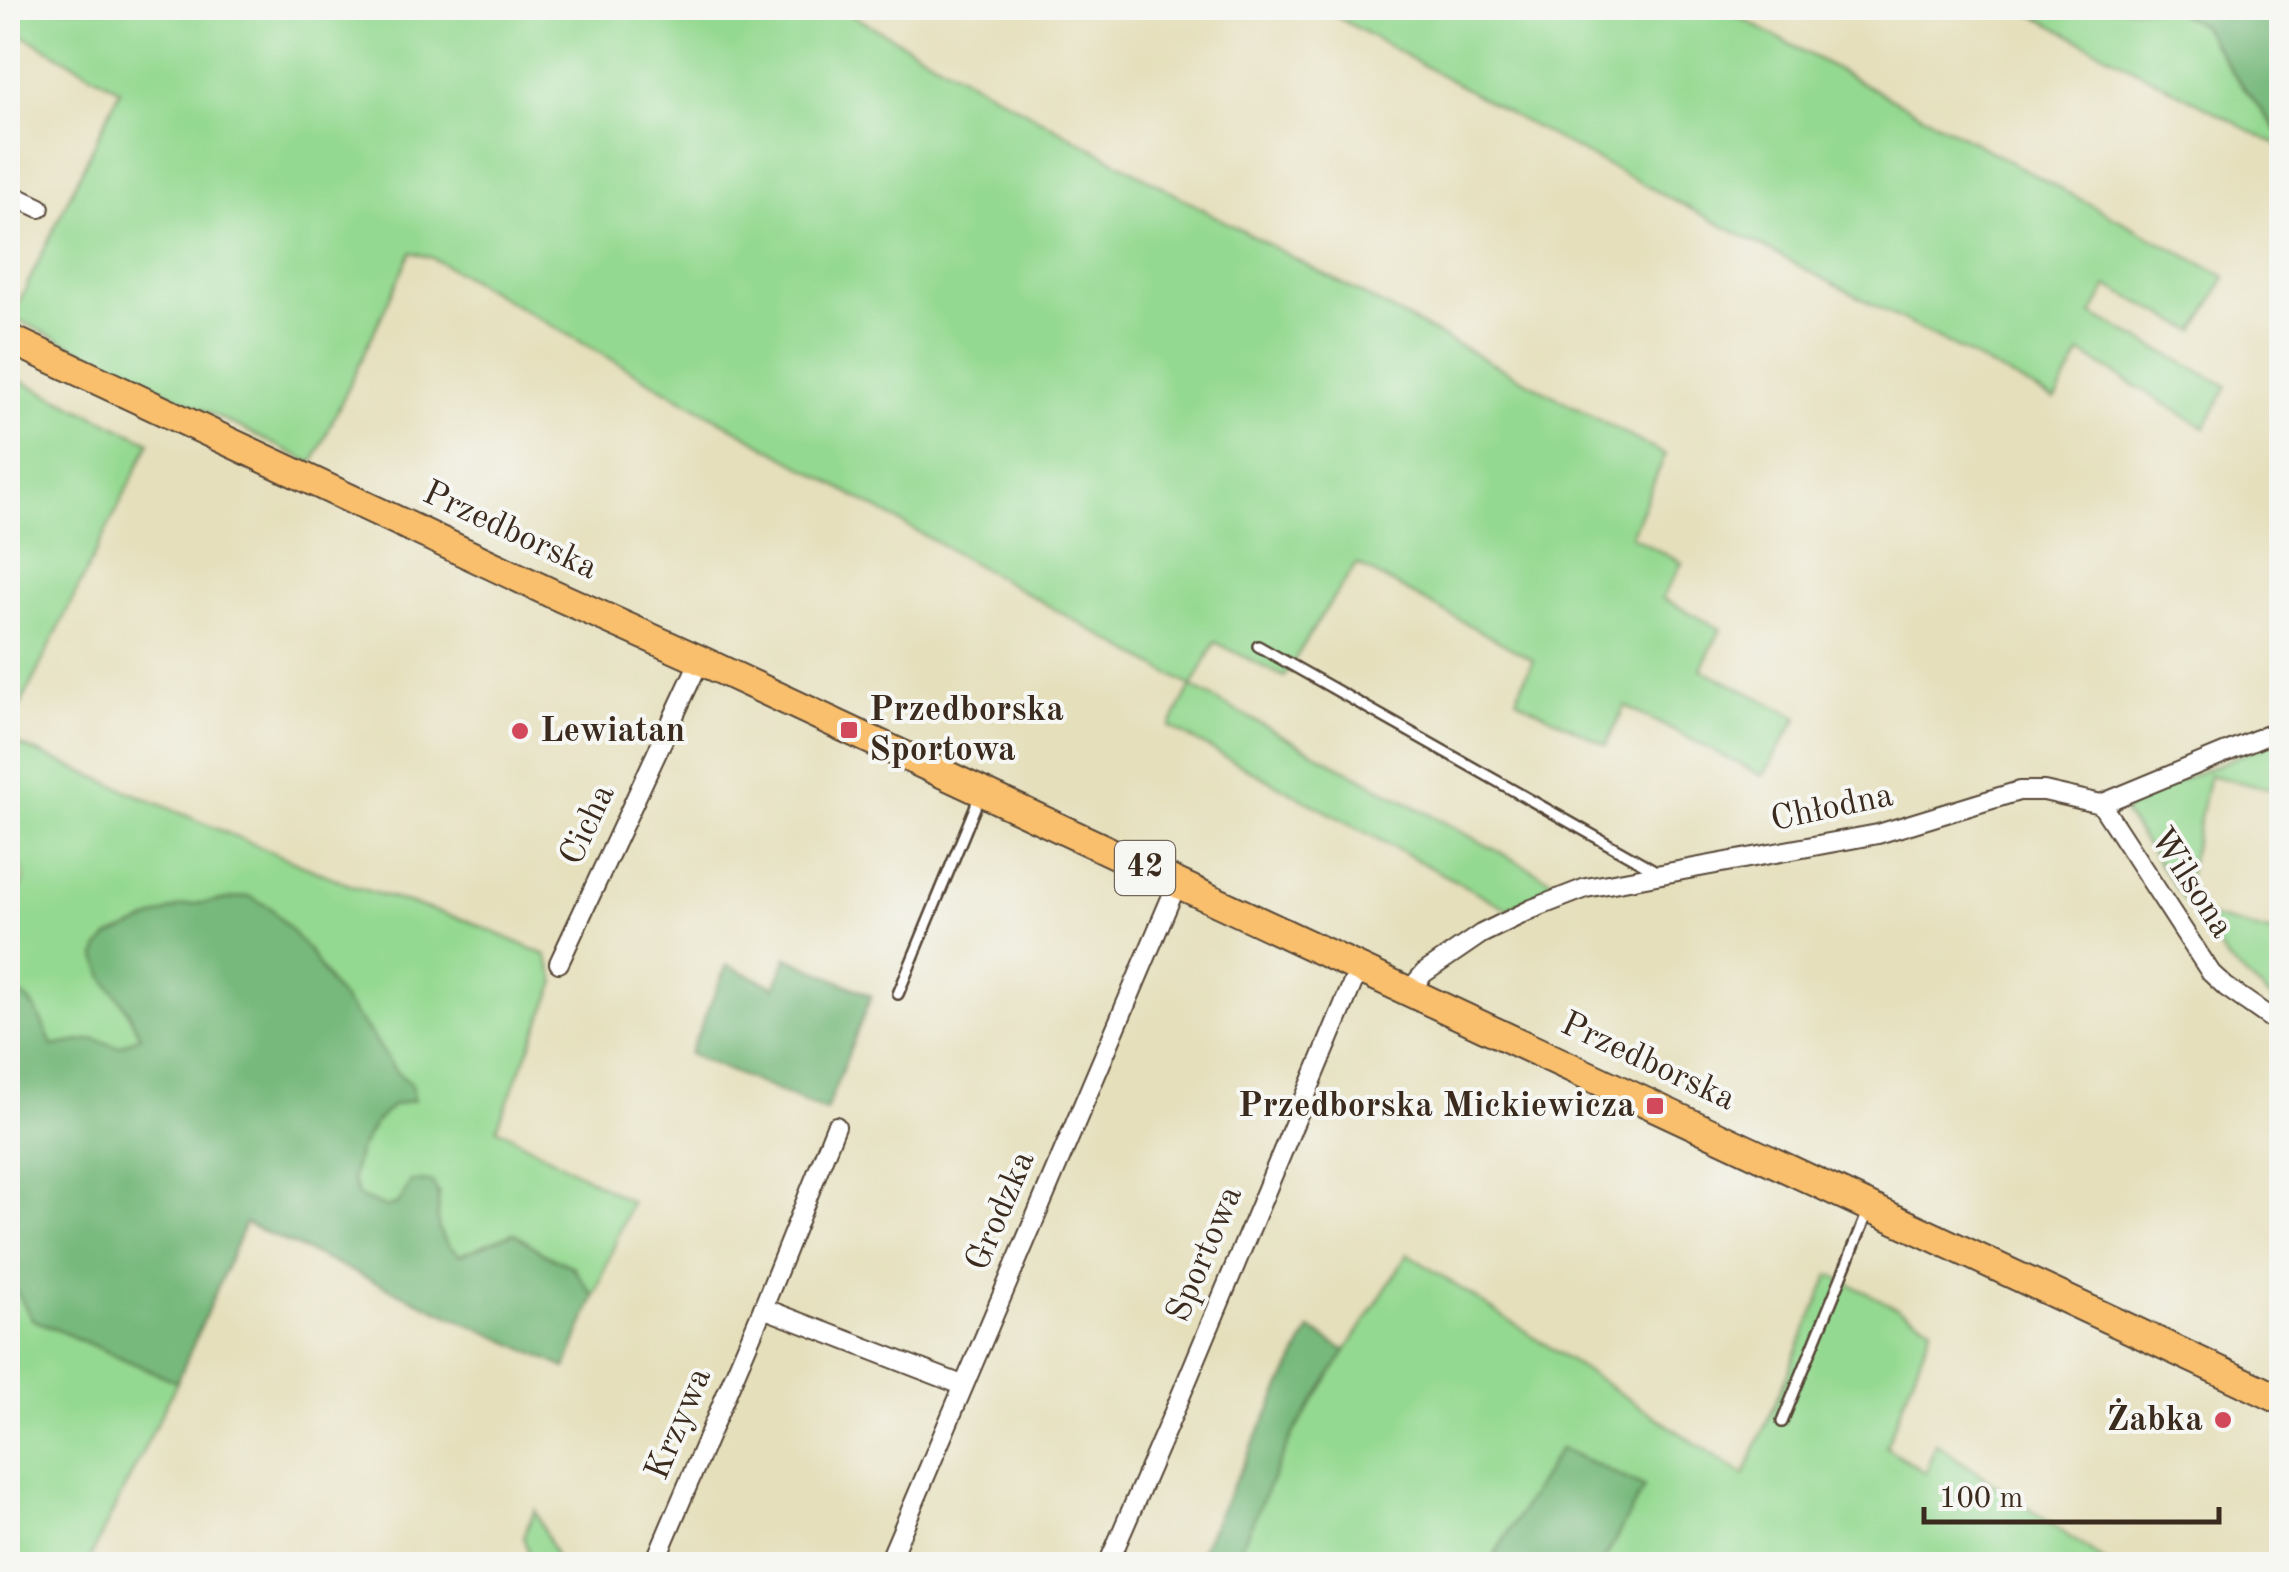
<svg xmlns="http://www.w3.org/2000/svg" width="2289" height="1572" viewBox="0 0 2289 1572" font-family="'Old Standard TT',serif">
<rect width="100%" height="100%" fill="#f6f6f2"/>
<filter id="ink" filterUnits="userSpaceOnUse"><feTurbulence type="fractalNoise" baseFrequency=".01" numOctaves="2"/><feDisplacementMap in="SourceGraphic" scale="20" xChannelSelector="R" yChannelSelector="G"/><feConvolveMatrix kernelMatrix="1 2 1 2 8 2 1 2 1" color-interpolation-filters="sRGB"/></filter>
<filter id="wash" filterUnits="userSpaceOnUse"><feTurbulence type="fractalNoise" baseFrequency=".0048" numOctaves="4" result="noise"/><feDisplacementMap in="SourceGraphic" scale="40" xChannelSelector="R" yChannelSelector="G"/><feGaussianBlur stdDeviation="2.25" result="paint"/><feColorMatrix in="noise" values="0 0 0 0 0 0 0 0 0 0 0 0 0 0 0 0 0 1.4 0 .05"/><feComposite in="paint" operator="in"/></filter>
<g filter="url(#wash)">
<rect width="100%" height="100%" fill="#e5dfbb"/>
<g fill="#94d991" stroke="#688258" stroke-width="2.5">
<polygon points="8,8 839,8 1211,214 1665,455 1631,536 1682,563 1662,598 1721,629 1701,669 1798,717 1763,776 1625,706 1606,745 1516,699 1533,660 1357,564 1321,616 1284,677 1215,642 1192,687 1561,885 1508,909 1170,727 1191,686 432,258 411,252 313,463 12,317 120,90 8,27"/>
<polygon points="1321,8 1722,8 2226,277 2195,331 2108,286 2092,314 2227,386 2205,428 2081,353 2055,400 1521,120"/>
<polygon points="2019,8 2168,8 2202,26 2231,70 2281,136 2281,147"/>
<polygon points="8,375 150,442 8,731"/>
<polygon points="2281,738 2281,792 2209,775 2183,899 2124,813 2138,798"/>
<path d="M 8,740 L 352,886 L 471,922 L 546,955 L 556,982 L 497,1128 L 631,1202 L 594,1297 L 573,1267 L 544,1254 L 514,1233 L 460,1255 C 433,1235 436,1225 439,1193 L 387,1208 L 358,1196 L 352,1178 L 358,1152 L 374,1124 L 393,1105 L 414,1100 L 411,1084 L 396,1072 L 373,1037 L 331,985 L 310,952 L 249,896 L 182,906 L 108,937 L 123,1003 L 140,1036 L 119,1047 L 94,1039 L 52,1046 C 44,1026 29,995 8,988 L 8,938 L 14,936 C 14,928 12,919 12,911 C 15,879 40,884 8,851 Z"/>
<polygon points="2194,913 2281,935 2281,1007 2227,959"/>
<polygon points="1408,1254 1744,1475 1830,1274 1932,1326 1886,1447 1926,1473 1935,1443 2109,1564 1602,1564 1644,1487 1561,1448 1489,1564 1233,1564 1292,1435"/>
<polygon points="8,1276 32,1319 177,1382 87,1564 8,1564"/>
<polygon points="535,1510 559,1564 533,1564 523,1537"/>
</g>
<g fill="#77b97b" stroke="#59724c" stroke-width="2.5">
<polygon points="2168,8 2281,8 2281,136 2231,70 2202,26"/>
<path d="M 249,896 L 271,908 L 310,952 L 331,985 L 373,1037 L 396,1072 L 411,1084 L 414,1100 L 393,1105 L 374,1124 L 358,1152 L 352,1178 L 358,1196 L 387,1208 L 399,1203 L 411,1181 L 432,1182 C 451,1211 419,1224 460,1255 L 514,1233 L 544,1254 L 573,1267 L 594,1297 L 566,1368 L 245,1223 L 177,1382 L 32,1319 L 8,1276 L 8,988 C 35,997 42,1022 52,1046 L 94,1039 L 119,1047 L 140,1036 L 128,1011 L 104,978 L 97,957 L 99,948 L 108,937 L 181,906 Z"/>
<polygon points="787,957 871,996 826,1111 689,1054 727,965 775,987"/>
<polygon points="1310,1329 1346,1351 1292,1435 1233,1564 1194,1564"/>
<polygon points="1560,1448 1644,1487 1602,1564 1489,1564"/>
</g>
</g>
<g filter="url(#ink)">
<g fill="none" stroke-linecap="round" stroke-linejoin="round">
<g stroke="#544536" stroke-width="14">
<g id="lane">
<polyline points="1258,646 1656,871"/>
<polyline points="898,994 981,793"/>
<polyline points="1782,1422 1868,1212"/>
</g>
</g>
<g stroke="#544536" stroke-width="22">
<g id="street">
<polyline points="8,193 40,208"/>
<polyline points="2101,804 2211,973 2226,987 2282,1026"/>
<polyline points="559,963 700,660"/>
<polyline points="1408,992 1424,973 1481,934 1532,909 1586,888 1878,834 2019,791 2044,791 2101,804 2282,729"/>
<polyline points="763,1308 962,1385"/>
<polyline points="654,1564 763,1308 836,1126"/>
<polyline points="888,1564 1177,884"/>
<polyline points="1108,1564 1176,1407 1359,968"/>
</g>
</g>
<g stroke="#544536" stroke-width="32">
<polyline id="primary" points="8,338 551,593 700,660 2282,1400"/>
</g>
<use href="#lane" stroke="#fff" stroke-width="9"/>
<use href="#street" stroke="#fff" stroke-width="18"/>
<use href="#primary" stroke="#f9bf6d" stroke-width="28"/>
</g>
</g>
<g fill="#d1495b" stroke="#f6f6f2" stroke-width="4">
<rect x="839" y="720" width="20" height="20" rx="5"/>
<circle cx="520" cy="731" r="10"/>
<rect x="1645" y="1096" width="20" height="20" rx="5"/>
<circle cx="2223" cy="1420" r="10"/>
</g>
<g text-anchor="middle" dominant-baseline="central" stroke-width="8" stroke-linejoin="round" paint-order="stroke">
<rect fill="#f6f6f2" stroke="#73675e" stroke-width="2.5" x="1115" y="841" width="60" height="54" rx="8"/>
<g font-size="32" font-weight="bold" fill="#3b2a1e">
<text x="1145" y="868">42</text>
</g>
<g font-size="35" fill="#3b2a1e" stroke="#f6f6f2">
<text transform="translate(510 531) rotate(25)">Przedborska</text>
<text transform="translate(1832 808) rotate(-12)">Chłodna</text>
<text transform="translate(588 825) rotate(-65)">Cicha</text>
<text transform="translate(2191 883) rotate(57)">Wilsona</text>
<text transform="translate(1648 1062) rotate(25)">Przedborska</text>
<text transform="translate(1001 1211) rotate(-67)">Grodzka</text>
<text transform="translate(1205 1254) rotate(-67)">Sportowa</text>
<text transform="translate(679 1424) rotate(-67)">Krzywa</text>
</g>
<g font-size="35" font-weight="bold" fill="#3b2a1e" stroke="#f6f6f2" text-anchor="start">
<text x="869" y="710">Przedborska<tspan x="869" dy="40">Sportowa</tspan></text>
<text x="540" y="731">Lewiatan</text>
<text x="1635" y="1106" text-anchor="end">Przedborska Mickiewicza</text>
<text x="2203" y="1420" text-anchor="end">Żabka</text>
</g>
</g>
<rect width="2289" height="1572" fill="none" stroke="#f6f6f2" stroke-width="40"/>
<path d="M1924 1507v15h295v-15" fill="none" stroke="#3b2a1e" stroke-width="5"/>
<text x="1939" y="1507" font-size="30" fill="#3b2a1e" stroke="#f6f6f2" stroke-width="8" paint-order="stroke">100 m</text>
</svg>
